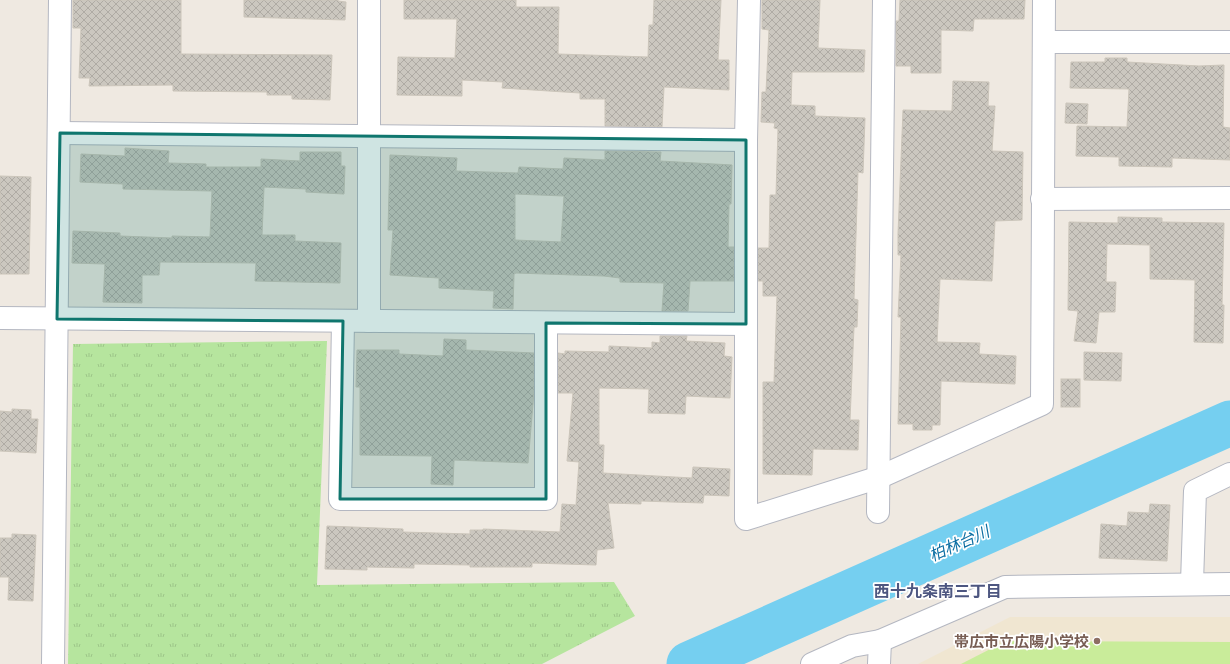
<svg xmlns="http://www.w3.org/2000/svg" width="1230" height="664" viewBox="0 0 1230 664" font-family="'Titillium Web','Noto Sans JP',sans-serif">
<defs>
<pattern id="park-tufts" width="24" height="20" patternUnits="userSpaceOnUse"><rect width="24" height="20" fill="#b6e59e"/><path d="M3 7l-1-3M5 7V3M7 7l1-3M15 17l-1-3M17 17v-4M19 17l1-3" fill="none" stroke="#9dc588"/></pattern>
<pattern id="building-cross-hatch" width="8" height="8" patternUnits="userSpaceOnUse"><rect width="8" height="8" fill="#cbc7bf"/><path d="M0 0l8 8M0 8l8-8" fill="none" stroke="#afaba4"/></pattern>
</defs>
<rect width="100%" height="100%" fill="#efe9e1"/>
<polygon fill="#f0e6d1" points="1010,617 1230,617 1230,664 918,664"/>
<polygon fill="url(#park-tufts)" points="327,341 317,585 614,582 635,616 542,664 68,664 73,344"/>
<polygon fill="#c9ec9a" points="1006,641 1230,642 1230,664 961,664"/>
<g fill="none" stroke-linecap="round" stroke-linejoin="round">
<polyline stroke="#75cff0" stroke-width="45" points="689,664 1230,423"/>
</g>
<g fill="url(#building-cross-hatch)" stroke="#cbc5ba" fill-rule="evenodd">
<polygon points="73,0 181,0 181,54 332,55 330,100 292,99 292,95 267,95 267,92 173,91 173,85 89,86 90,78 79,78 81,28 73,28"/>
<polygon points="244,0 338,0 338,1 346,2 345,20 244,17"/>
<polygon points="404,0 516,0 516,7 559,7 558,54 648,57 649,25 653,25 654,0 721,0 718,60 729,60 729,90 664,87 662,127 605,126 605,99 580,99 580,93 502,88 503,82 462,80 462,96 397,95 398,57 455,58 457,19 404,19"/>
<polygon points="762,0 820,0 818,48 865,50 864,72 792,72 791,105 815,106 815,116 865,118 863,173 858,172 854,299 858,300 857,327 854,327 850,420 859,420 858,450 813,449 812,475 763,474 763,382 774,382 777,296 763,296 763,281 758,281 758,248 769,248 770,195 776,195 778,129 774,128 775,123 761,122 762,92 766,92 769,30 762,29"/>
<polygon points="900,0 1025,0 1024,19 974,19 973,31 941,30 941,73 911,73 911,66 896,66 896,21 899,21"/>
<polygon points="1105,58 1127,58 1127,62 1199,66 1224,65 1223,127 1230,128 1230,160 1172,158 1172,167 1119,166 1119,157 1076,156 1077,126 1127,127 1129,89 1070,88 1071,62 1105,62"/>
<polygon points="953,81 989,82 988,106 995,106 992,151 1023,152 1022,220 995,221 992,281 940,279 937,342 980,343 979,354 1016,356 1015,384 941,381 940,425 932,425 932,430 913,430 913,424 898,424 901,317 898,317 901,255 898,255 898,234 903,110 952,111"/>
<polygon points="1066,103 1088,104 1087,124 1065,123"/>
<polygon points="125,148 169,151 168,163 206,164 206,167 261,167 261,159 300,161 300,152 341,152 341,166 345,166 344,194 306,192 306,189 264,187 262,235 295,235 295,241 341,243 340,283 255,281 256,263 160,262 159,275 142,275 142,303 103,302 105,264 72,263 73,231 120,233 120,236 172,238 172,236 210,237 212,191 123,189 123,184 80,182 81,154 125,156"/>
<path d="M 605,151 L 661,152 L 660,161 L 732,165 L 731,204 L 729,204 L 728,247 L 734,247 L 734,281 L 690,281 L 688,311 L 662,311 L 664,283 L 620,282 L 620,278 L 604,276 L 516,273 L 514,274 L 513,309 L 493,308 L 494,291 L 439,288 L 439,278 L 390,275 L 393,230 L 388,230 L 390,155 L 457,158 L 456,171 L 518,173 L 519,167 L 563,169 L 564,158 L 605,160 ZM 515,194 L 564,196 L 561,242 L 515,240 Z"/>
<polygon points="0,176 31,177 29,274 0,274"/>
<polygon points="1118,217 1162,218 1162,222 1224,223 1222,305 1224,305 1223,343 1194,342 1195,280 1150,279 1150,245 1107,244 1106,282 1116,282 1115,312 1099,312 1096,343 1074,341 1078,311 1068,310 1069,222 1118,223"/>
<polygon points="660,336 687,336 686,341 725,343 724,356 732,357 730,398 686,396 685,414 648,413 649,389 599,388 599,445 604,445 603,473 692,478 693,467 730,469 729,496 704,495 703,503 641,501 641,504 608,503 614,548 597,550 596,565 532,563 532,567 470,567 470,565 414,564 414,568 367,567 367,570 325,569 327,526 403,529 403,532 470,534 470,530 483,530 483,529 560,532 562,504 576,505 579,462 567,461 573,393 558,393 558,353 565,354 565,351 609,352 609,346 652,348 652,342 660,343"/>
<polygon points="444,339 466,340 466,350 534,353 534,392 528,463 454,460 453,485 431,484 432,456 360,455 360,387 356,387 357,350 399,350 399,354 443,356"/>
<polygon points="1084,352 1122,353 1121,381 1084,380"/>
<rect x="1061" y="379" width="19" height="28"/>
<polygon points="12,409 31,410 31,419 38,419 36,453 0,451 0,411 12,412"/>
<polygon points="1150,504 1170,505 1167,561 1099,558 1101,524 1127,526 1128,512 1149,513"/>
<polygon points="12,534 36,535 33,601 8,600 9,577 0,577 0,538 12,538"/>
</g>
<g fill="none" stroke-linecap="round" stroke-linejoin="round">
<g stroke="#b4b7c1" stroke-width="24">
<g id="street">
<polyline points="369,0 369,321"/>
<polyline points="749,0 746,140 746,519 880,477 1042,404 1044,0"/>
<polyline points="1044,42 1230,42"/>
<polyline points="60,133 746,140"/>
<polyline points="1042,199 1230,198"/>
<polyline points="0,318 746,324"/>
<polyline points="343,321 340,499 546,499 546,323"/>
<polyline points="878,512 884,0"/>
<polyline points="1192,583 1195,491 1230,474"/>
<polyline points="53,664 60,0"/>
<polyline points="812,664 852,646 880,641 1005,587 1230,584"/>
<polyline points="879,664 880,641"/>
</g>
</g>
<use href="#street" stroke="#fff" stroke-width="22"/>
</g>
<path fill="#0f766e" fill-opacity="0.2" stroke="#0f766e" stroke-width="3" stroke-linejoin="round" d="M 60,133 L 746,140 L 746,324 L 546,323 L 546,499 L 340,499 L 343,321 L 57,319 Z"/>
<circle fill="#8d6e63" stroke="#fff" stroke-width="1.5" cx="1097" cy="641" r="4"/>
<g text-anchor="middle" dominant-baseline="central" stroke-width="3.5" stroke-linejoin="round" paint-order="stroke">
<g font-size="15" font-weight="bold" fill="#785e54" stroke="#fff" text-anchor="end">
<text x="1089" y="641">帯広市立広陽小学校</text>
</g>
<g font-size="16" font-style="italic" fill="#0d6fa3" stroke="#fff">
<text transform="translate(959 543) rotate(-24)">柏林台川</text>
</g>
<g font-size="16" font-weight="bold" fill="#4d5680" stroke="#fff">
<text x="938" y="591">西十九条南三丁目</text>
</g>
</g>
</svg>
